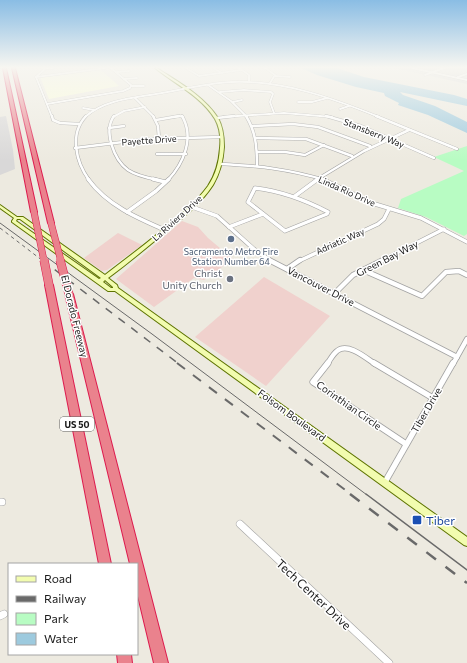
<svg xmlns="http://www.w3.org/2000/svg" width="467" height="663" viewBox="0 0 467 663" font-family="Commissioner,sans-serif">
<rect width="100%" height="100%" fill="#edeae0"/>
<g fill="#d9d8d8">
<polygon points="394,68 467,68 467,84"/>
<polygon points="6,116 13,150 15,169 0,175 0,117"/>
</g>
<g fill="#f0d1cd">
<polygon points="182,221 198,227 208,238 233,259 204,280 194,278 154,307 116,279"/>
<polygon points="118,233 142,245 107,270 102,271 84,258"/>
<polygon points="264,277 330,316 266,386 195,337"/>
</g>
<polygon fill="#fcffd7" points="100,69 119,86 49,99 40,77"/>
<polygon fill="#b8fcc3" points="467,146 467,234 464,236 426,217 398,208 401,199 464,171 434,157"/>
<polygon fill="#9dcade" points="301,68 337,68 364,77 454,95 467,99 467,106 400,92 403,95 435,106 467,122 467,133 428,115 398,105 399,103 385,96 384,93 356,87 317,75"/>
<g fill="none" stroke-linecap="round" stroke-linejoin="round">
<g stroke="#a2a2a2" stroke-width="2.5">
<g id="street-far5">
<polyline points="46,68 36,77 52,117"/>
<polyline points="46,68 53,68"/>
<polyline points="186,68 199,76 241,70"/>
<polyline points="213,68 222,73"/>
<polyline points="239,68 249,75 249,81"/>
<polyline points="265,68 275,75 270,83"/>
<polyline points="412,68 467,80"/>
<polyline points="117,72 129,71"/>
<polyline points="425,75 444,68"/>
<polyline points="275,76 290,77"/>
<polyline points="36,77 106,68"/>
<polyline points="458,77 467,74"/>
<polyline points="124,79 137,78"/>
<polyline points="208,85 231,101 247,117"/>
<polyline points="131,86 144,86"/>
<polyline points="220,92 244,90 271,92 273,94 270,102 274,113"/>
<polyline points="135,98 154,117"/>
<polyline points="233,102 242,100"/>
<polyline points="298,102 312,102 327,98"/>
<polyline points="47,104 123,91 130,88 131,85 111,68"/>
<polyline points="83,108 94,110"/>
<polyline points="340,109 349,106"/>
<path d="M 85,117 C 104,100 132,98 156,94 C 181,90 206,83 232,82 C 283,80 332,98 379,117"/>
<polyline points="113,117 124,111 145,107"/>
<polyline points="173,117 182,116 183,117"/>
<polyline points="223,117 284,113 332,117"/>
</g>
</g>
<g stroke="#a2a2a2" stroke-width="3.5">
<g id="street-far4">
<polyline points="52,116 53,120 60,123 79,124"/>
<path d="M 86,116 C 69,134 76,162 89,180"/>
<path d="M 114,116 C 103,131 114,160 128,170 C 137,176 148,178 158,180"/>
<polyline points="153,116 158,126 159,138"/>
<path d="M 246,116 C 256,132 257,148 257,166"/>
<polyline points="326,116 361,126 434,158"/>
<polyline points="376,116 457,149"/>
<polyline points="217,118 234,116"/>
<polyline points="156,120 179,116"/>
<polyline points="253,126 293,124 318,127 370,146"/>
<polyline points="109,128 124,126"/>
<polyline points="256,138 306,139 352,156"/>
<polyline points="75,148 147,139 222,137"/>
<polyline points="257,152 285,152 305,155 324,145"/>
<polyline points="157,154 186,154"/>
<path d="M 221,164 C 259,166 288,169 325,180"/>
<path d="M 168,180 C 183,164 195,138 182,116"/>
<polyline points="316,180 364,151 409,130"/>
</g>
</g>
<g stroke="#a2a2a2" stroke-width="4.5">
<g id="street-far3">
<path d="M 88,179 C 107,205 137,218 165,230"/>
<polyline points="153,179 165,182"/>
<polyline points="322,179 375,204 421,218 467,242"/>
<path d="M 255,188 C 281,191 305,200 328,212 L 327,214 L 285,231 L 248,202 Z"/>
<polyline points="295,196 318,179"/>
<polyline points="192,207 217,216 255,250 271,261"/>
<polyline points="127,212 156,191 169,179"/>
<polyline points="229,227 263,214"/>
<polyline points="299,261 378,224 384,219 389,209"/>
<polyline points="381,261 444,229"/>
</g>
</g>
<g stroke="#a2a2a2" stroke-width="6">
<g id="street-far2">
<polyline points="269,260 457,357"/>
<polyline points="287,269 300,260"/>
<polyline points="363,270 422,296 446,272 459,271 467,275"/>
<polyline points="335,293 353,275 383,260"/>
<path d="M 327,364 C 330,360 333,354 337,351 C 348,342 366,358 375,364"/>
<polyline points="453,364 467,339"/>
</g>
</g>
<g stroke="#a2a2a2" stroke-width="7">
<g id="street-far1">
<polyline points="328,363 313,382 406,444"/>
<polyline points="374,363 433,398"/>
<polyline points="385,482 453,363"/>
</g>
</g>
<g stroke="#a2a2a2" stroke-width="8">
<g id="street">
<polyline points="0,502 2,502"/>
<polyline points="240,524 389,663"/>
<polyline points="0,616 4,614"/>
</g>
</g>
<g stroke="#5e7400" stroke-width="2">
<path id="secondary" d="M 155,68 L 157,68 C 178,82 204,96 218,118 C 223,127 224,137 224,147 C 223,161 220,173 213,185 C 200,205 181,219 163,234 C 145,249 127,264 108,278 L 117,285 L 118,288 L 467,537 L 467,546 L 464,545 L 115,291 L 108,291 L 12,222 L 12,221 L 14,218 L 0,208 L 0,205 L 17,217 L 23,217 L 105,275 C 123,261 142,247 160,232 C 177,218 195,204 208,186 C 216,174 219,162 220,148 C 221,138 220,128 215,119 C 201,96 175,84 155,68 ZM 17,219 L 20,219 L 101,278 L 99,279 L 16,221 ZM 105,280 L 113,287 L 113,288 L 111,288 L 103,282 Z"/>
</g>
<g stroke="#dd1b4e" stroke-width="2">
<g id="highway">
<polygon points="3,68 6,68 37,212 34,214 31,212"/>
<polygon points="12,68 15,68 54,223 53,224 49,224 48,223"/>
<polygon points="46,283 49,283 53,285 111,564 99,564 45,285"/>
<polygon points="69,291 73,294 168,663 154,663 137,592 137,564 130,564 65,294"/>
<polygon points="117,654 131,654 132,663 118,663"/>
</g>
</g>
<use href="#street-far5" stroke="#fff" stroke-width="2"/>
<use href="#street-far4" stroke="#fff" stroke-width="2.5"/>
<use href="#street-far3" stroke="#fff" stroke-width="3.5"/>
<use href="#street-far2" stroke="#fff" stroke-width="4.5"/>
<use href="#street-far1" stroke="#fff" stroke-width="5.5"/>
<use href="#street" stroke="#fff" stroke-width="7"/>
<use href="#secondary" fill="#f2fcaf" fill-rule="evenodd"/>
<use href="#highway" fill="#ea828d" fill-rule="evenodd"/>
<polyline stroke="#696969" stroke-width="1" points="0,223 152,334 367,495"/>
<polyline stroke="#696969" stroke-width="1.5" points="366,494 467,570"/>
<polyline stroke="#696969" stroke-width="1" stroke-dasharray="3.5 3.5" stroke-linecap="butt" points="0,228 43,261"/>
<polyline stroke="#696969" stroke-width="1.5" stroke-dasharray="8 8" stroke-linecap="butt" points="42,260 179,364"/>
<polyline stroke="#696969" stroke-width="2" stroke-dasharray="10 10" stroke-linecap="butt" points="177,363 352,495"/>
<polyline stroke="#696969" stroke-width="2.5" stroke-dasharray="12 12" stroke-linecap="butt" points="350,494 467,583"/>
<g stroke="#dd1b4e" stroke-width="7" stroke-linecap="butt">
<g id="highway-bridge-far1">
<polyline points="34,212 44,261"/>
<polyline points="51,223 61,261"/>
</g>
</g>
<g stroke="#dd1b4e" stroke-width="9" stroke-linecap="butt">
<g id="highway-bridge">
<polyline points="44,260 49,285"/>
<polyline points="60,260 69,294"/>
</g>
</g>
<use href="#highway-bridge-far1" stroke="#ea828d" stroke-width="6"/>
<use href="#highway-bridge" stroke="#ea828d" stroke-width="8"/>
</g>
<linearGradient id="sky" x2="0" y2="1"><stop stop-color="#8abde4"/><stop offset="0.42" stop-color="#f7f6f1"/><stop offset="1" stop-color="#f7f6f1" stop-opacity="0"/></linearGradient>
<rect width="467" height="160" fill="url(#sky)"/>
<circle fill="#5c6f8a" stroke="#fff" stroke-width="1.5" cx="231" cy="239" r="4"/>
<circle fill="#6b7280" stroke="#fff" stroke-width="1.5" cx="230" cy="279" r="4"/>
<rect fill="#1a4fb4" stroke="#fff" stroke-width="1.5" x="412" y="515" width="10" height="10" rx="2"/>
<g text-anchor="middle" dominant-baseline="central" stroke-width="3" stroke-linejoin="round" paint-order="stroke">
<g font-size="9" fill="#1b1b1b" stroke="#fff">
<text transform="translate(374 133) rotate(22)">Stansberry Way</text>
<text transform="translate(149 140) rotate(-4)">Payette Drive</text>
<text transform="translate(347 191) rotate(24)">Linda Rio Drive</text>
<text transform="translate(177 218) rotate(-42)">La Riviera Drive</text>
<text transform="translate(340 241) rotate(-24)">Adriatic Way</text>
</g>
<g font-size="9" fill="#4e5e75" stroke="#fff">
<text x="231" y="251">Sacramento Metro Fire<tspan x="231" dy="10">Station Number 64</tspan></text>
</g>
<rect fill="#fff" stroke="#5f5f5f" stroke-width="1" x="60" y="417" width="34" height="14" rx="3"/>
<g font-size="9" font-weight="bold" fill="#1b1b1b">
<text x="77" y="424">US 50</text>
</g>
<g font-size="10" fill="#1b1b1b" stroke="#fff">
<text transform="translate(387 258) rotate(-27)">Green Bay Way</text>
<text transform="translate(321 286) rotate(27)">Vancouver Drive</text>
<text transform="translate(75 316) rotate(76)">El Dorado Freeway</text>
<text transform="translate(349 405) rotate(35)">Corinthian Circle</text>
<text transform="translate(426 410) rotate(-60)">Tiber Drive</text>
<text transform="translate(292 415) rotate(36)">Folsom Boulevard</text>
</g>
<g font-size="10" fill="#5b616d" stroke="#fff" text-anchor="end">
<text x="222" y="273">Christ<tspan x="222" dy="12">Unity Church</tspan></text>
</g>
<g font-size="12" fill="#164399" stroke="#fff" text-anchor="start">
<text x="426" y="520">Tiber</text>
</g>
<g font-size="12" fill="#1b1b1b" stroke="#fff">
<text transform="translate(314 594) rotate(43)">Tech Center Drive</text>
</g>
</g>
<rect x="8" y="563" width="130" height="92" fill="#ffffff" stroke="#a4a4a4"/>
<rect x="16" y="576" width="20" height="6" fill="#f2fcaf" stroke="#a4a4a4"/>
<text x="44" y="583" font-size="12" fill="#1b1b1b">Road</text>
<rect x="16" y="596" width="20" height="6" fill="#696969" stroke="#a4a4a4"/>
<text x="44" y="603" font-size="12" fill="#1b1b1b">Railway</text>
<rect x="16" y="613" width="20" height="12" fill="#b8fcc3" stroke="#a4a4a4"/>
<text x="44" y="623" font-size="12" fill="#1b1b1b">Park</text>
<rect x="16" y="633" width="20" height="12" fill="#9dcade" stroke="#a4a4a4"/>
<text x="44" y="643" font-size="12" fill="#1b1b1b">Water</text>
</svg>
